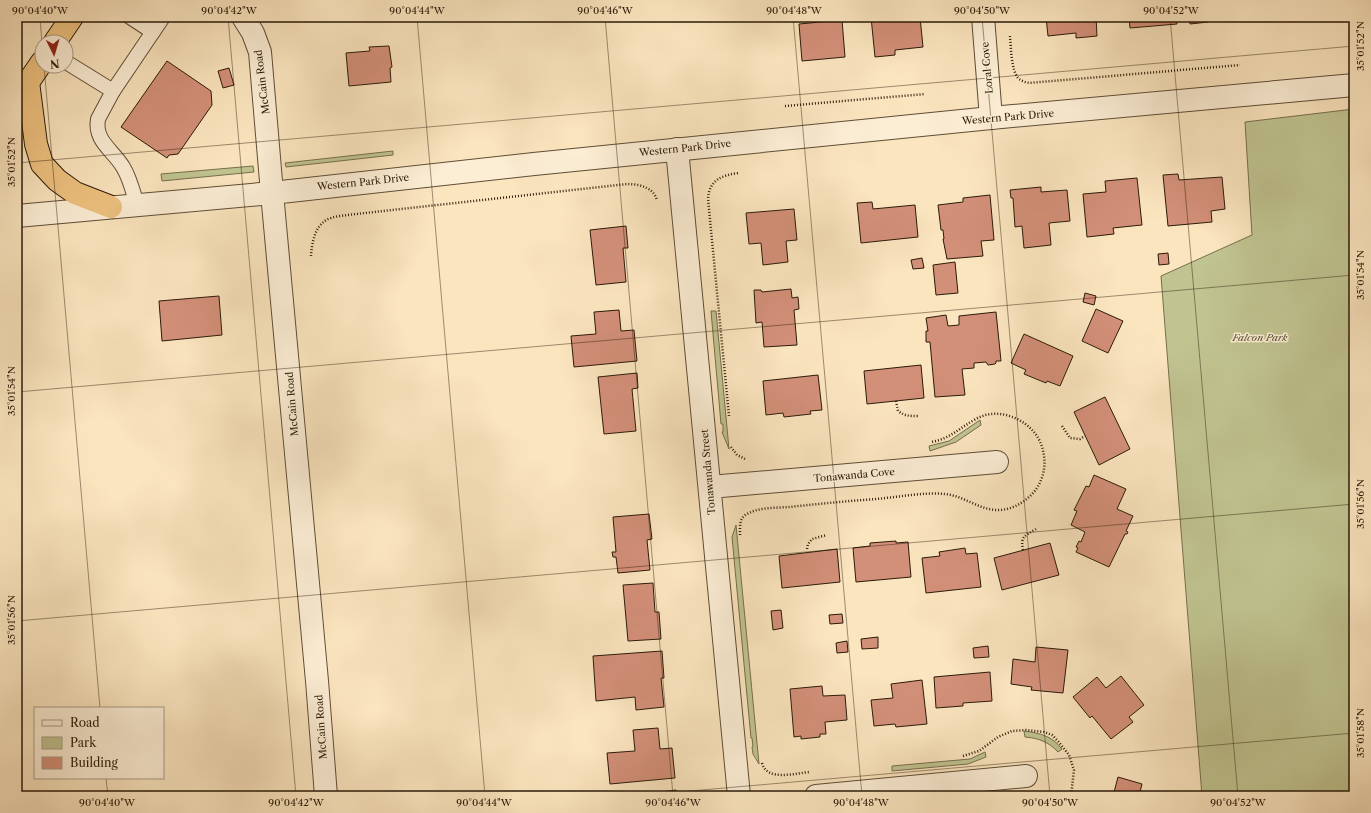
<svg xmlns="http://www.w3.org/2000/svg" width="1371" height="813" viewBox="0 0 1371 813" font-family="'Libre Caslon Text',serif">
<rect width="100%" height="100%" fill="#fbe5bf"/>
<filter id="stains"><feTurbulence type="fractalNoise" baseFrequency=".005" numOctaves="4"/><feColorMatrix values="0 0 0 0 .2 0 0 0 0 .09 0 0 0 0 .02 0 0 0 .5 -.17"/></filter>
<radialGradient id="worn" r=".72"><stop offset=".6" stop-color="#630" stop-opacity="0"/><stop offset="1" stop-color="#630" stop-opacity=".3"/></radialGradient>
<g fill="#c0c491" stroke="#766f4d">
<polygon points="1354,109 1354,796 1202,796 1161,276 1252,235 1245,122"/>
<polygon points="393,151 393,155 286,167 285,163"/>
<polygon points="253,166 254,172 162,181 161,174"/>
<polygon points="711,311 716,311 729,449 722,432 723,432 723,424 721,424"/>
<polygon points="980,420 981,425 956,442 930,451 929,446 949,441"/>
<polygon points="736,525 759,764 753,754 752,747 753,747 752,738 751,738 732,537"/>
<path d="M 1024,731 C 1040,733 1052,736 1062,749 L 1058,752 C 1049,742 1038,738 1025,737 Z"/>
<polygon points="985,752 986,757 968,764 892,771 892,766 970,759"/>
</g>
<g fill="#d39079" stroke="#2b1a09">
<polygon points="871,17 920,17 923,47 895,50 895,55 875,57"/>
<polygon points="1046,17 1096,17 1097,36 1076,38 1076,33 1048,36"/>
<polygon points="1129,17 1176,17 1177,24 1130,28"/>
<polygon points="1189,17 1233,17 1233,18 1208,20 1208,22 1190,24"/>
<polygon points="842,20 845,57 802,61 799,24"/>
<polygon points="389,46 392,67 390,68 391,82 349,86 346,53 370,51 369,47"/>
<polygon points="167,61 211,91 212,105 178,154 169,155 167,158 121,127"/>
<polygon points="229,68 234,85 223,88 218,71"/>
<polygon points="1178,174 1179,180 1222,177 1225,209 1211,211 1212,222 1168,226 1163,175"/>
<polygon points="1137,178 1142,225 1113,228 1114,234 1087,237 1083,194 1106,192 1105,181"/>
<polygon points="1041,187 1041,192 1067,190 1070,221 1049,223 1051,245 1024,248 1022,226 1015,227 1013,198 1011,198 1010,190"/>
<polygon points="990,195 994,240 981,241 983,256 947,259 943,239 944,239 943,230 941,230 938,205 963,202 963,198"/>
<polygon points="872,202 873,209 915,205 918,237 861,243 857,203"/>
<polygon points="794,209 797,240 786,241 788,262 763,265 761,243 749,244 746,213"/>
<polygon points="626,226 628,248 623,248 626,282 596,285 590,230"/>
<polygon points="1168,253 1169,264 1159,265 1158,254"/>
<polygon points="922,258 924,268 913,269 911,260"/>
<polygon points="955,262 958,293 936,295 933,265"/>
<polygon points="791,289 792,298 798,297 799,309 794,310 797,345 764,347 762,322 756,323 754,290 761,290 762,292"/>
<polygon points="1085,293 1096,296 1094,305 1083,302"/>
<polygon points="219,296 222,335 162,341 159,301"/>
<polygon points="1096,309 1123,321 1108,353 1082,341"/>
<polygon points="619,310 621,331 634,330 637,361 574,367 571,336 596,334 594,312"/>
<polygon points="996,312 1001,361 996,361 996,363 995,364 988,365 986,362 974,363 974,368 962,369 965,395 935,397 930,342 926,342 926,331 928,331 926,318 946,315 948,326 959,325 959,316"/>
<polygon points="1024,334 1073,356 1060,386 1047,381 1046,383 1024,374 1026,370 1011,363"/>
<polygon points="921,365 924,398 867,404 864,371"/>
<polygon points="637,373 638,388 632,389 636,431 604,434 598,377"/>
<polygon points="818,375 822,410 810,411 811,414 784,417 783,413 766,415 763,381"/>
<polygon points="1105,397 1130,449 1099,465 1074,412"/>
<polygon points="1094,475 1126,489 1117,509 1133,516 1126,531 1128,532 1127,534 1125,534 1109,567 1076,552 1078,548 1076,547 1079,541 1081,542 1085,532 1071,525 1077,511 1074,510 1086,486 1089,487"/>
<polygon points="649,514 652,539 647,540 650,570 618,573 616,557 613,557 612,552 616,552 613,517"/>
<polygon points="896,541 896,543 908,542 911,577 856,582 853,548 870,546 870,543"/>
<polygon points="1050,543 1059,575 1002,590 994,558"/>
<polygon points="965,548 966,554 977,553 981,587 926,593 922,558 940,556 939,552"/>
<polygon points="837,549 840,582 782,588 779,556"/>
<polygon points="653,583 655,612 659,612 661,639 628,641 623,585"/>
<polygon points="781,610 783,628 773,630 771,611"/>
<polygon points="842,614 843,623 830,624 829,615"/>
<polygon points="878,637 878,648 862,649 861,639"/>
<polygon points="847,641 848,652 837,653 836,643"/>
<polygon points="988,646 989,657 974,658 973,648"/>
<polygon points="1036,647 1068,650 1063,693 1031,690 1032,687 1011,684 1013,659 1035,662"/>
<polygon points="662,651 664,678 661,678 664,707 636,710 635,697 596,701 593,656"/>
<polygon points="990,672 992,701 963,703 963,706 936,708 934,677"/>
<polygon points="1121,676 1144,705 1129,717 1133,722 1111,739 1092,716 1090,718 1073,697 1097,677 1106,688"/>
<polygon points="922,680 927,724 896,727 895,724 874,726 871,700 893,698 891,684"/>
<polygon points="822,686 823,696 845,695 847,720 825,722 826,734 820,734 820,737 801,739 801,736 794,737 790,689"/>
<polygon points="658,728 660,749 672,748 675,778 610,784 607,753 635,751 633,730"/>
<polygon points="1118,777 1142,784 1139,796 1113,796"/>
<polygon points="676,790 677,796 638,796 638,795"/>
</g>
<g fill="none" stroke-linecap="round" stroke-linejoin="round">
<g stroke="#5f4d36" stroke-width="16">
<g id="service">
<polyline points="130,17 153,32"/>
<polyline points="66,62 113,91"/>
<path d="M 137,205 C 133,192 130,178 123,167 C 113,150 94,141 98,119 L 113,91 L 163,17"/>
</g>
</g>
<g stroke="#5f4d36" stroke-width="24">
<g id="minor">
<polyline points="243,17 253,33 260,52 272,193"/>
<polyline points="983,17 991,118"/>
<polyline points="677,149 739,796"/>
<polyline points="710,487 997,462"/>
<polyline points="816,796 1026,776"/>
</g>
</g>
<g stroke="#5f4d36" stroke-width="24">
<g id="tertiary">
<polyline points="272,193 317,681 326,796"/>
<polyline points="17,216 272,193 534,164 991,118 1354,85"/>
</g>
</g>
<g stroke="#2b1a09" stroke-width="24">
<g id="trunk">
<polyline points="55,42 72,17"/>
<polyline points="28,82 36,144 42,164 57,180 75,193 111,207"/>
<polyline points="20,94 42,62"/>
</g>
</g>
<g stroke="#2b1a09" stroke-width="2.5" stroke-dasharray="1 2" stroke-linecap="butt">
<path d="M 1010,36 C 1011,47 1011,69 1018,78 C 1021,81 1025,82 1029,83 L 1240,65"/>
<polyline points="785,106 925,94"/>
<path d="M 311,256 C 312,242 315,223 331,218 C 336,216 342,216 347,215 L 627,184 C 639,184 653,187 657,200"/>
<path d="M 896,401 L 898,411 C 905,416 909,416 918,416"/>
<path d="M 729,416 L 708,199 C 709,180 722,175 739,173"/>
<polyline points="1062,426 1070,438 1080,439 1085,436"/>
<polyline points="731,447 737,455 745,459"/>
<path d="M 740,535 C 740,526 739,518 747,514 C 759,507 776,508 789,507 C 818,504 847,501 876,499 C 899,497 923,492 945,494 C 965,496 980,511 1000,510 C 1017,509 1035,496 1041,480 C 1047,466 1045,449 1037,436 C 1024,417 996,407 976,419 C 959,428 950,439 931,442"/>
<polyline points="807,549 808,544 812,539 827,535"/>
<path d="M 1023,550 C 1020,536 1025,536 1036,529"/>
<polyline points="963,756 979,751 998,737 1012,731 1026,730 1044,732 1052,735 1058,741 1069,755 1074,770 1071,796"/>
<path d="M 762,763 C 767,782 796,773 810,772"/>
</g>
<use href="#service" stroke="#fceed5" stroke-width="14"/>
<use href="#minor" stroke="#fceed5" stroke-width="22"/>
<use href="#tertiary" stroke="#fceed5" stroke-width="22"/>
<use href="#trunk" stroke="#eec280" stroke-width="22"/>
</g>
<path fill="none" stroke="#2b1a09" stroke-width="1" stroke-opacity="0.45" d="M 40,17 L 42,44M 228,17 L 296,796M 417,17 L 485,796M 605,17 L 673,796M 793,17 L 862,796M 982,17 L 1050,796M 1170,17 L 1238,796M 44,66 L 100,708M 17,163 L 1354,46M 17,392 L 1354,275M 17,621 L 1354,504M 106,778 L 108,796M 633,796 L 1354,733"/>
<g text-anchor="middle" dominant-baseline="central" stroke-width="3" stroke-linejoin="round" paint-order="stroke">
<g font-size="10" fill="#2b1a09" stroke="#fceed5">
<text transform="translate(987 68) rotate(-95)">Loral Cove</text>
<text transform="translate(262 82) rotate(-97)">McCain Road</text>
<text transform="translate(1008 117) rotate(-5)">Western Park Drive</text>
<text transform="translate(685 148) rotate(-6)">Western Park Drive</text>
<text transform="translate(363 182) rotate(-6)">Western Park Drive</text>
<text transform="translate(292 404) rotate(-95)">McCain Road</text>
<text transform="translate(708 472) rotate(-95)">Tonawanda Street</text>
<text transform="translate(854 475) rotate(-5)">Tonawanda Cove</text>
<text transform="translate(321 727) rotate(-94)">McCain Road</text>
</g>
<g font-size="10" font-style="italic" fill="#584d32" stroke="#fceed5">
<text x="1260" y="337">Falcon Park</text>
</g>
</g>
<rect width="1371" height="813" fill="none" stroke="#fbe5bf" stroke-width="44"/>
<rect x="34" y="707" width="130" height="72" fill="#fceed5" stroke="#a89983"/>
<rect x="42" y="720" width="20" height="6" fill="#fceed5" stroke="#a89983"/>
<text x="70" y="727" font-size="12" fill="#2b1a09">Road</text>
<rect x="42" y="737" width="20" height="12" fill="#c0c491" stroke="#a89983"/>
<text x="70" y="747" font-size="12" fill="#2b1a09">Park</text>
<rect x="42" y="757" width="20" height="12" fill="#d39079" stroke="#a89983"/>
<text x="70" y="767" font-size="12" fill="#2b1a09">Building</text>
<g transform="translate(54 54) rotate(175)"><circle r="19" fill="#fceed5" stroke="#a89983"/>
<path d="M0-3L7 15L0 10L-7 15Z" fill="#8f2418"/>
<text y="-6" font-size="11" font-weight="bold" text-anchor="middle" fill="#2b1a09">N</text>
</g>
<rect x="22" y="22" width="1327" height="769" fill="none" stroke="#2b1a09" stroke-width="1.5"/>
<g font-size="10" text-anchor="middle" fill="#2b1a09">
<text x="40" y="14">90°04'40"W</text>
<text x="229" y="14">90°04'42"W</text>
<text x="417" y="14">90°04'44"W</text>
<text x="605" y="14">90°04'46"W</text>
<text x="794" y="14">90°04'48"W</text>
<text x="982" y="14">90°04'50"W</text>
<text x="1171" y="14">90°04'52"W</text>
<text transform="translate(1360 46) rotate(-90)" y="4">35°01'52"N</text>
<text transform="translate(11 162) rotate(-90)" y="4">35°01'52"N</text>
<text transform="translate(1360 275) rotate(-90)" y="4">35°01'54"N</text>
<text transform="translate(11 391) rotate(-90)" y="4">35°01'54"N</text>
<text transform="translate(1360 504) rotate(-90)" y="4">35°01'56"N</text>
<text transform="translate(11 620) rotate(-90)" y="4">35°01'56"N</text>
<text transform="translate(1360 733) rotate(-90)" y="4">35°01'58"N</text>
<text x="107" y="806">90°04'40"W</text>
<text x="296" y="806">90°04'42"W</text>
<text x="484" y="806">90°04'44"W</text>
<text x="673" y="806">90°04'46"W</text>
<text x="861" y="806">90°04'48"W</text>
<text x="1050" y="806">90°04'50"W</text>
<text x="1238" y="806">90°04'52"W</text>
</g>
<rect width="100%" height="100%" filter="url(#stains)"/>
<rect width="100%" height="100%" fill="url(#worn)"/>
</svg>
